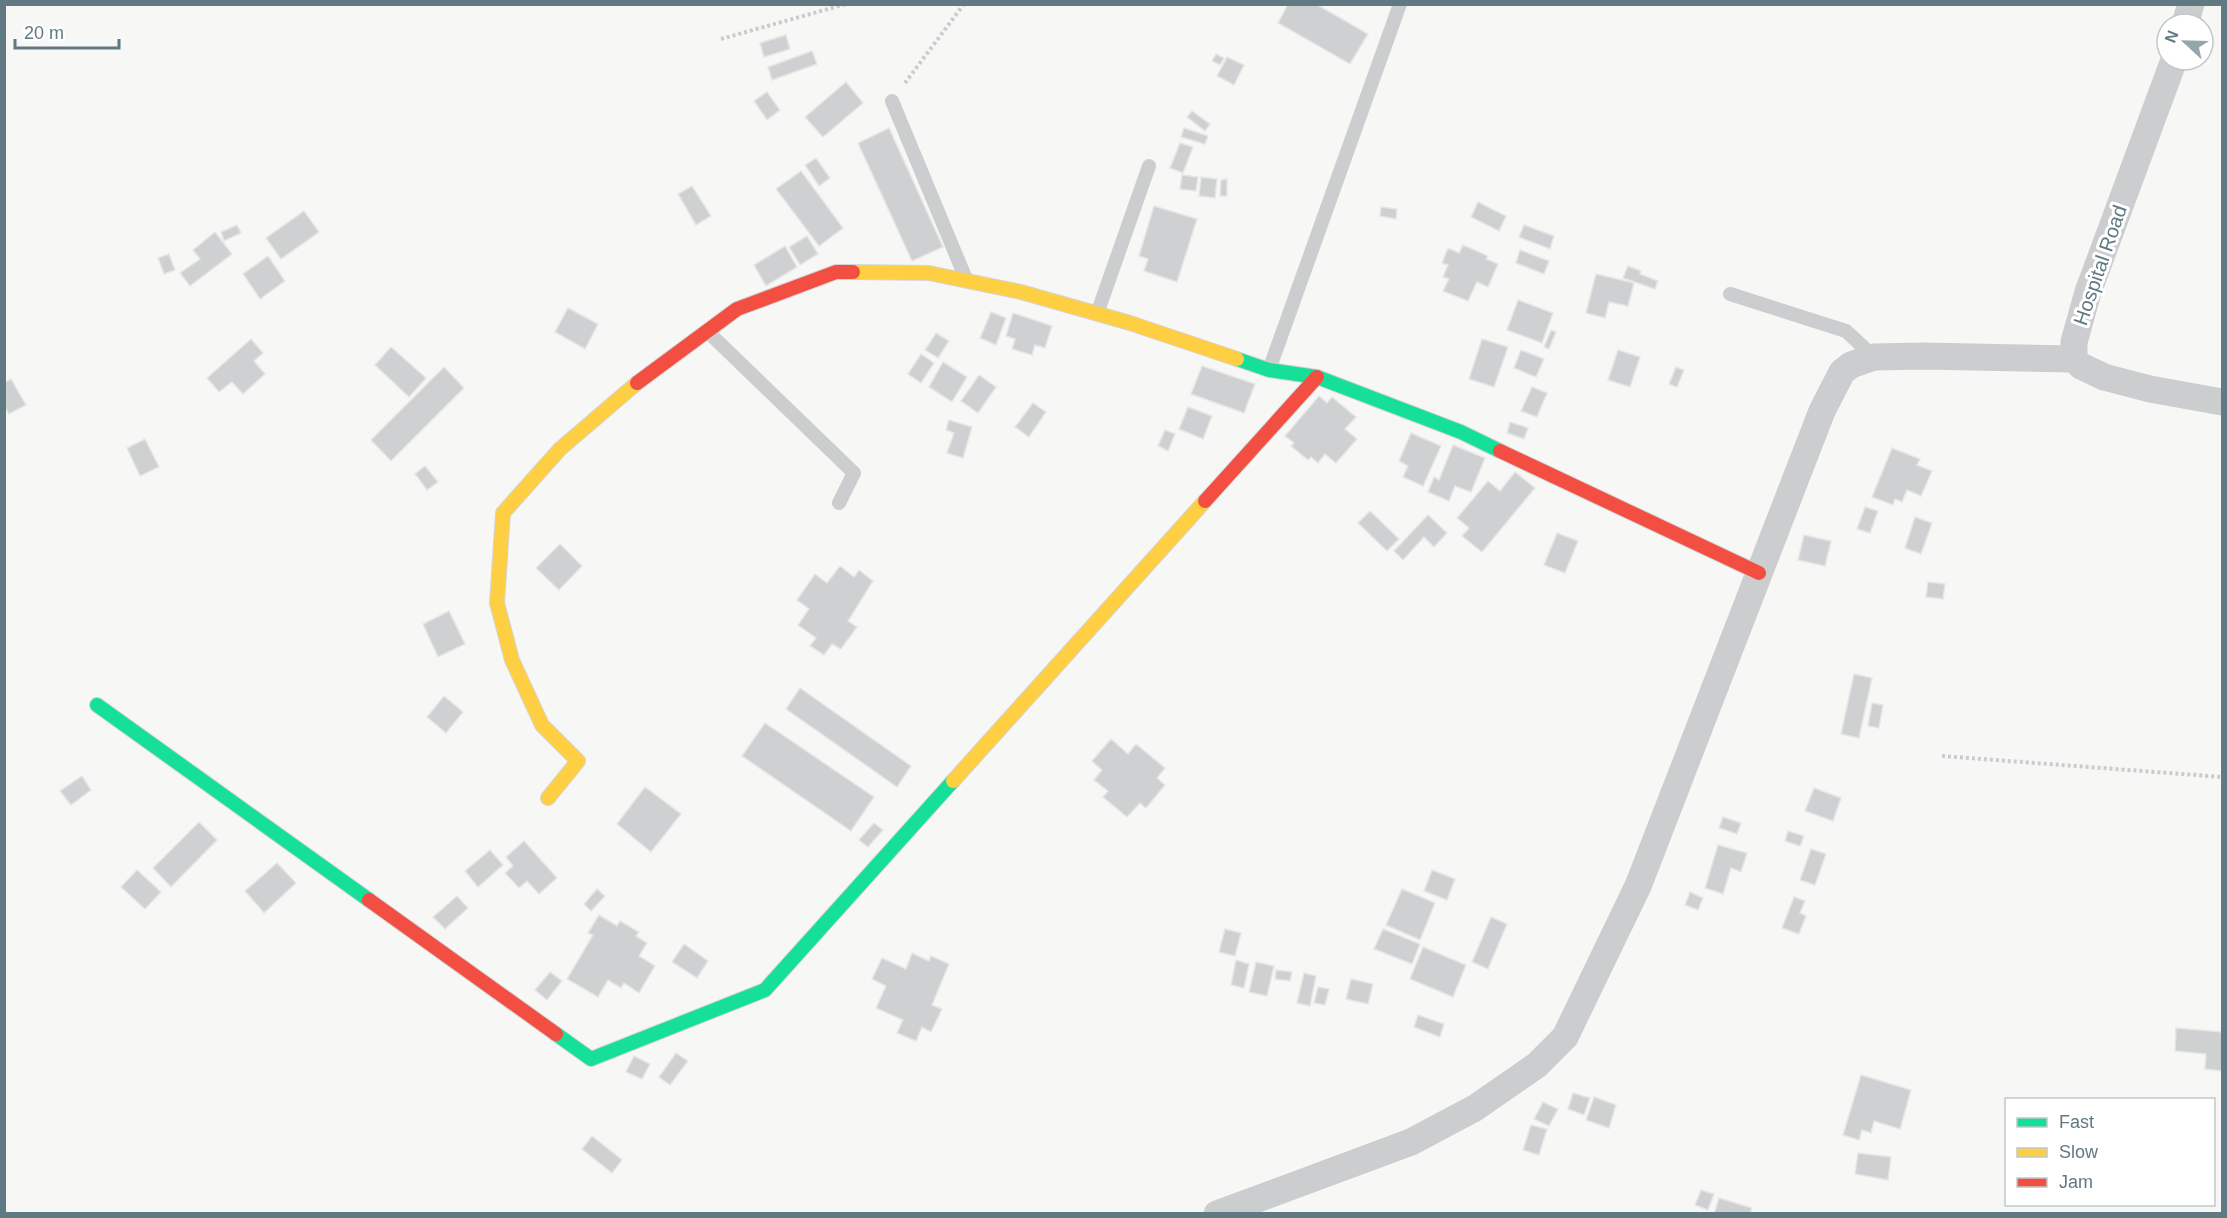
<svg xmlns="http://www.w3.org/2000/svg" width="2227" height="1218" viewBox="0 0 2227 1218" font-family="Arial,sans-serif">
<rect width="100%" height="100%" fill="#f7f7f6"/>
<g fill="#ced0d1" stroke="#e6e6e6" stroke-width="1.5">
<polygon points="1288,4 1316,4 1368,34 1350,64 1278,23"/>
<polygon points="786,35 790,49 764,57 760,43"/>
<polygon points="812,51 817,64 772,80 768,67"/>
<polygon points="1216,54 1224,58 1220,65 1212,61"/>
<polygon points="1227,57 1244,65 1234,85 1217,76"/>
<polygon points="846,82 863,103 823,137 805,117"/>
<polygon points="767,92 780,110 767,120 754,101"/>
<polygon points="1192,111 1210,124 1205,131 1187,117"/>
<polygon points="889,128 943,247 912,261 858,143"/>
<polygon points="1184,128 1208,136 1205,144 1181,137"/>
<polygon points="1180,143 1193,147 1183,173 1170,168"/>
<polygon points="816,158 830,178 819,186 805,165"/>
<polygon points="801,171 843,228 819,246 776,189"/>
<polygon points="1182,175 1198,177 1196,191 1180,189"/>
<polygon points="1201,177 1217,179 1215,198 1199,196"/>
<polygon points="1227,179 1227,196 1220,196 1221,180"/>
<polygon points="692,186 711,216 696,225 678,194"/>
<polygon points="1478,202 1506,216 1499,231 1471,217"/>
<polygon points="1154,206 1197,219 1177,282 1144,271 1148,259 1139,256"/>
<polygon points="1381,207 1397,209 1396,219 1380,216"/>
<polygon points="304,211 319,232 281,259 266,238"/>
<polygon points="237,225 241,233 224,241 221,232"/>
<polygon points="1524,225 1554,236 1550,249 1519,237"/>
<polygon points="215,232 232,254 190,286 180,273 200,259 193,250"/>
<polygon points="807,236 818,254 800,265 789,247"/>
<polygon points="1463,245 1488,256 1486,259 1498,264 1488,287 1477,282 1468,301 1443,291 1449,279 1443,277 1448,265 1442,263 1448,248 1459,253"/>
<polygon points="785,246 797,267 766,286 754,265"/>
<polygon points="1520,250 1549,261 1544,274 1516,263"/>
<polygon points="169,254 175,270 164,274 158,258"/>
<polygon points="268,256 285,281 260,299 243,274"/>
<polygon points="1628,266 1641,271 1640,274 1658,281 1655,289 1623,278"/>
<polygon points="1596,274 1634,283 1628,306 1609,302 1605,318 1586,313"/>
<polygon points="1518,300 1553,313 1542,343 1507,330"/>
<polygon points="568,308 598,324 585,349 555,332"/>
<polygon points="991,312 1006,318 996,345 980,338"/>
<polygon points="1013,313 1052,326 1045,348 1035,345 1032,355 1012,349 1015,339 1006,336"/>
<polygon points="1551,330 1556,332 1549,349 1544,347"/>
<polygon points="936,333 949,341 938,358 925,350"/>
<polygon points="251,339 263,353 254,361 265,374 243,394 232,382 219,392 207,378"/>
<polygon points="1482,339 1508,347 1494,387 1469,379"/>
<polygon points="391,347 426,378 409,397 375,365"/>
<polygon points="1521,350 1544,359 1536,377 1514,368"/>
<polygon points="1618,350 1640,357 1630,387 1608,380"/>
<polygon points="921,354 934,363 921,383 908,374"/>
<polygon points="943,362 967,377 952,402 929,387"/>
<polygon points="1202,366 1255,384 1244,413 1191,394"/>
<polygon points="444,367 464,388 391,461 371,440"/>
<polygon points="1676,367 1684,370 1677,387 1669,384"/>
<polygon points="979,375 996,387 978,413 961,401"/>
<polygon points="11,379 26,405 9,414 4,406 4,383"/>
<polygon points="1532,387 1547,393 1537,417 1521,411"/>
<polygon points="1319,396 1327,403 1332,397 1356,417 1345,429 1357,439 1336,463 1325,454 1318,463 1311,457 1308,460 1291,446 1294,443 1285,436"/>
<polygon points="1033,403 1046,412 1029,437 1015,427"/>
<polygon points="1188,407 1212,416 1203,439 1179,429"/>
<polygon points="949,420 972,427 963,458 947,453 954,433 946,430"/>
<polygon points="1510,422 1528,428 1524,439 1507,433"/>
<polygon points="1165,430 1175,434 1168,451 1158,446"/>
<polygon points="1411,433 1441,446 1423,486 1403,477 1408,466 1399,461"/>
<polygon points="145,439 159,467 140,476 127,448"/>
<polygon points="1453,445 1485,458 1471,492 1455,486 1449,501 1428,492 1434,477 1439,480"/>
<polygon points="1892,448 1920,459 1917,465 1932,471 1921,496 1907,490 1902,502 1895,499 1893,505 1872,497"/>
<polygon points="425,466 438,482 427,490 415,474"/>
<polygon points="1515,472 1535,488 1482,552 1462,536 1469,528 1457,518 1488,481 1500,491"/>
<polygon points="1865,507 1878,511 1870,533 1857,529"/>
<polygon points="1370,511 1399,539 1387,551 1358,523"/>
<polygon points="1428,515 1447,533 1434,547 1424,537 1403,560 1394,551"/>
<polygon points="1915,517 1932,523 1921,554 1905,548"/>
<polygon points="1557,533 1578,541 1565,573 1544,565"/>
<polygon points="1804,535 1831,541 1825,566 1798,560"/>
<polygon points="560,544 582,566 559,590 536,568"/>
<polygon points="840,566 854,577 859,570 873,581 848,621 857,627 841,649 832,644 824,655 810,646 816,638 798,625 809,609 797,600 815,574 827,583"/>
<polygon points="1928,582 1945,584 1943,599 1926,597"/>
<polygon points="449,611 465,644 438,657 423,624"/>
<polygon points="1854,674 1872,678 1859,738 1841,734"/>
<polygon points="800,688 911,766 897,787 786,709"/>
<polygon points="444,696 463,712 446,733 427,717"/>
<polygon points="1872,703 1883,705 1879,728 1868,726"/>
<polygon points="765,723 874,797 851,831 742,756"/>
<polygon points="1111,739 1128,754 1136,744 1165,768 1157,778 1165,785 1146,808 1140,803 1127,817 1103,797 1108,791 1094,780 1102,770 1092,761"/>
<polygon points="82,776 91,790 71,805 60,791"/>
<polygon points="645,787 681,814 651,852 617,824"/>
<polygon points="1814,788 1841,798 1833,821 1805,811"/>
<polygon points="1723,817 1741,823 1737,834 1719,828"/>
<polygon points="199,822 217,840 171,887 153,868"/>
<polygon points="874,823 883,830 868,847 859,840"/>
<polygon points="1788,831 1804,836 1800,846 1785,841"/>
<polygon points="524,841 557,878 539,894 527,881 519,888 505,873 513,866 506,857"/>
<polygon points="1718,845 1747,853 1741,872 1731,868 1723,894 1705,888"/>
<polygon points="1811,849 1826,854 1815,885 1800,880"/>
<polygon points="490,850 503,865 478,887 465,871"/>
<polygon points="277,863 296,883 264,913 245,891"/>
<polygon points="137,870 161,892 145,909 121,887"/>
<polygon points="1432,870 1455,879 1447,900 1424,891"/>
<polygon points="597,889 605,896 591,911 584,904"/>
<polygon points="1402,889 1435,903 1420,940 1386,925"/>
<polygon points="1690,892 1703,898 1698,910 1685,905"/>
<polygon points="457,896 468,908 445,929 433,917"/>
<polygon points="1794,897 1805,901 1800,913 1806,916 1799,934 1782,928"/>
<polygon points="599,915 617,926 620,921 639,932 636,936 647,943 639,956 655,966 639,993 624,983 621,988 608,980 598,997 567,979 593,935 588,933"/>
<polygon points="1491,917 1507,924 1488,969 1472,962"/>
<polygon points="1225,929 1241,933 1235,956 1219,952"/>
<polygon points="1383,929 1420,944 1412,964 1374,949"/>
<polygon points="684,944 708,961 697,978 672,962"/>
<polygon points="1423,947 1466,965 1453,997 1410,979"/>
<polygon points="912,953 929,961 931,956 949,964 932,1005 942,1009 931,1032 922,1027 916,1041 897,1033 903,1020 876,1008 886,986 872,979 882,958 906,969"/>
<polygon points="1236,960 1249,964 1244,988 1231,985"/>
<polygon points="1256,962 1274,966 1267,996 1249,992"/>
<polygon points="1276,970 1292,972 1290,981 1275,979"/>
<polygon points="550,972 562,981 547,1000 535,990"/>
<polygon points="1304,973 1316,976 1310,1006 1297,1003"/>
<polygon points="1351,979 1373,984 1368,1004 1346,999"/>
<polygon points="1318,987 1329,989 1325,1005 1314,1003"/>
<polygon points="1418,1015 1444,1024 1440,1037 1414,1027"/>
<polygon points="2176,1028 2222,1032 2222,1071 2205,1069 2206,1054 2175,1051"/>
<polygon points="676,1053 688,1061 670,1085 659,1077"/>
<polygon points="634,1056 650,1064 642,1079 626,1072"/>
<polygon points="1861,1075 1911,1090 1900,1129 1874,1121 1871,1133 1862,1130 1859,1140 1843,1135"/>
<polygon points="1573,1093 1590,1098 1584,1115 1568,1109"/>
<polygon points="1594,1097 1616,1105 1609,1128 1586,1120"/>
<polygon points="1543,1102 1558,1109 1549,1126 1534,1119"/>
<polygon points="1531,1125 1547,1129 1539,1155 1523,1150"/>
<polygon points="592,1136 622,1160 612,1173 582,1149"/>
<polygon points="1858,1153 1891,1157 1888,1180 1855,1174"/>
<polygon points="1701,1190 1714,1194 1708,1210 1695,1205"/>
<polygon points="1719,1198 1752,1208 1750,1214 1714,1214"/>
</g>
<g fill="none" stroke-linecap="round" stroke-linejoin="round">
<g stroke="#d4d5d6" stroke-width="16">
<g id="fast">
<polyline points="1237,359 1269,370 1317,377 1461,432 1500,451"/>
<polyline points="97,705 369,900"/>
<polyline points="556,1034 591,1059 765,990 953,781"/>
</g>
</g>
<g stroke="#d4d5d6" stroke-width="16">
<g id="slow">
<polyline points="853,272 929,273 1021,292 1130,323 1237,359"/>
<polyline points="953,781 1205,501"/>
<polyline points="548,798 578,761 542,725 512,660 497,603 503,513 560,449 637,383"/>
</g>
</g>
<g stroke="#d4d5d6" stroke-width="16">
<g id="jam">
<polyline points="637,383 737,309 836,272 853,272"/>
<polyline points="1500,451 1759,573"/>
<polyline points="1205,501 1317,377"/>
<polyline points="369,900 556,1034"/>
</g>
</g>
<g stroke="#cacbcc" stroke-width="4" stroke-dasharray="3 3" stroke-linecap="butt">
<polyline points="721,39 846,4"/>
<polyline points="905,83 964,4"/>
<polyline points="1942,756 2222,777"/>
</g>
<g stroke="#cccdce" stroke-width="14">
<polyline points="892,101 966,279"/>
<polyline points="1730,294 1846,331 1874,357"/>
<polyline points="1097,314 1149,166"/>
<polyline points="707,331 854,473 839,503"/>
<polyline points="1269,370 1400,4"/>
</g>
<g stroke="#cccdce" stroke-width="27">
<polyline points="2185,24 2191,4"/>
<polyline points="2174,60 2088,292 2074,342 2074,359 2081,366 2104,377 2150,389 2222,402"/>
<polyline points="1217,1214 1411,1142 1475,1108 1537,1065 1565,1037 1638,886 1822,411 1842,372 1851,365 1874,357 1924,356 2074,359"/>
</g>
<use href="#fast" stroke="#16e098" stroke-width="14"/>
<use href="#slow" stroke="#ffcf43" stroke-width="14"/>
<use href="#jam" stroke="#f24e42" stroke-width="14"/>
</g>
<g text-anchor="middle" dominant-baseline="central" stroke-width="6" stroke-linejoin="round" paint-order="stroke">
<g font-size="20" fill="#617983" stroke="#fff">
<text transform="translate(2100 265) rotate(-71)">Hospital Road</text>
</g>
</g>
<rect width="2227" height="1218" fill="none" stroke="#617983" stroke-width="12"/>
<rect x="2005" y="1098" width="210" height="108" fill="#ffffff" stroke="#c0c9cd" stroke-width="1.5"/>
<rect x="2017" y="1118" width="30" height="9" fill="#16e098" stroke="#c0c9cd" stroke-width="1.5"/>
<text x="2059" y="1128" font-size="18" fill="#617983">Fast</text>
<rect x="2017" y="1148" width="30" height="9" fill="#ffcf43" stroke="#c0c9cd" stroke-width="1.5"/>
<text x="2059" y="1158" font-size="18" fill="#617983">Slow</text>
<rect x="2017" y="1178" width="30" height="9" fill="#f24e42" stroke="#c0c9cd" stroke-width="1.5"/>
<text x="2059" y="1188" font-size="18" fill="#617983">Jam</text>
<g transform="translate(2185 42) rotate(292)"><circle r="28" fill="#ffffff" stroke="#c0c9cd" stroke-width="1.5"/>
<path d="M0-4.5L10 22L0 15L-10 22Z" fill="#96a5ab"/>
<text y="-9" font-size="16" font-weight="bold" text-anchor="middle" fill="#617983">N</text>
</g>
<path d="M15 39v9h104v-9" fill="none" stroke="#617983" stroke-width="3"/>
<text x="24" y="39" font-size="18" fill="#617983" stroke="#ffffff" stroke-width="4.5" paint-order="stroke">20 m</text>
</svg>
